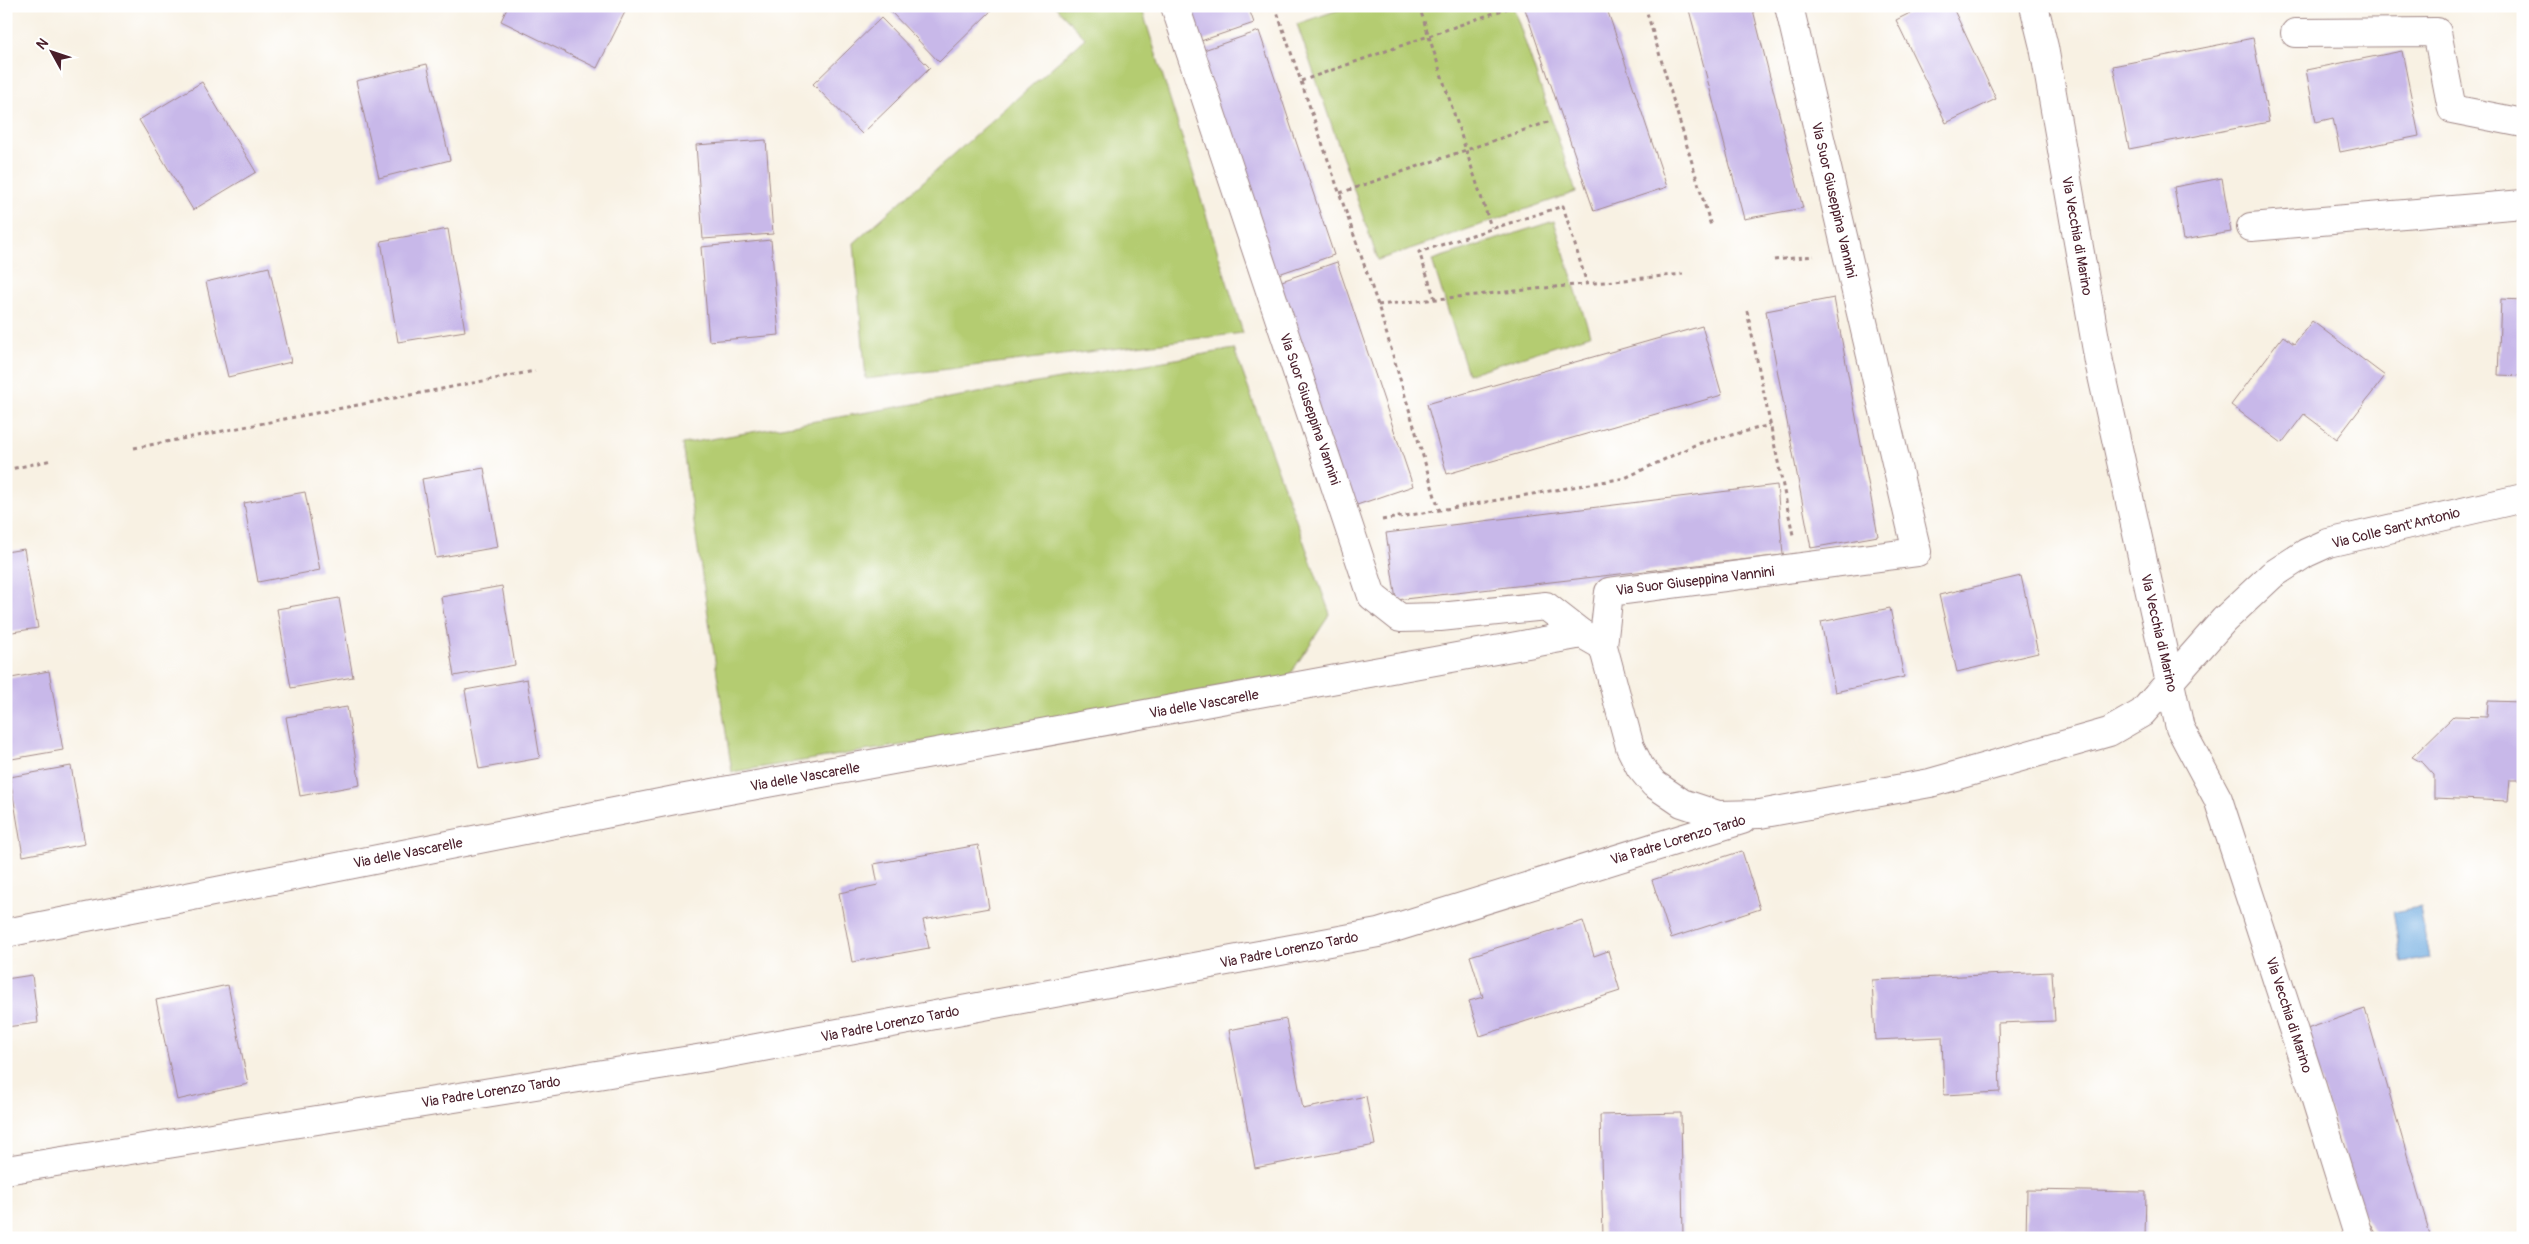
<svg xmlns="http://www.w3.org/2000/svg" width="2529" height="1244" viewBox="0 0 2529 1244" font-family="Pangolin,sans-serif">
<rect width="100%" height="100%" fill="#fff"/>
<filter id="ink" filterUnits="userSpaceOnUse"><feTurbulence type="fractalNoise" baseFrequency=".02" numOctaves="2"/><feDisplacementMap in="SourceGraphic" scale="10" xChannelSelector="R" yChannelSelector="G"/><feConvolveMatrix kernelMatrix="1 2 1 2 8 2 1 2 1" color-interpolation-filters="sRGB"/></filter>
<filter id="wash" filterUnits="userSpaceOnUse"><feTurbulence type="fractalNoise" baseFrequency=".0096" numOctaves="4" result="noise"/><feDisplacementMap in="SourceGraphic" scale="20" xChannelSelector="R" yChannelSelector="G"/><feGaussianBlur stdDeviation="1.12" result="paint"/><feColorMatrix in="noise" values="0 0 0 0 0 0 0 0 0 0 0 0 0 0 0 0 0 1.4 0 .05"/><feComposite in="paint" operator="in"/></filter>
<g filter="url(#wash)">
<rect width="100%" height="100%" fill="#f8f1e3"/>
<g fill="#b4cc71" stroke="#7f764e">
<polygon points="1055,6 1141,6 1243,333 866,379 854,243 1085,38"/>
<polygon points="1350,6 1513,6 1576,192 1378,260 1297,24"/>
<polygon points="1554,221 1590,335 1468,374 1432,260"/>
<polygon points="1234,349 1330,614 1283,685 732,772 682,444"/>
</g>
<polygon fill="#6eabe0" stroke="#5c6586" points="2420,907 2429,958 2402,963 2393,912"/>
<g id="blocks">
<g fill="#c8b8e9">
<polygon points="508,6 628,6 597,68 501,21"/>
<polygon points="896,6 996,6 939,62 890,11"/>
<polygon points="1180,6 1248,6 1254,23 1192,44"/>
<polygon points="1524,6 1606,6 1667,187 1594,211"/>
<polygon points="1688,6 1752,6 1803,208 1744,219"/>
<polygon points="1924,6 1952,6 1996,99 1946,123 1896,20"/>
<polygon points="881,18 930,68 862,134 813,84"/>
<polygon points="1259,31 1334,255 1270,277 1195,53"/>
<polygon points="2253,38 2269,122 2129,149 2113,66"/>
<polygon points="2402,51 2419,136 2340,152 2333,118 2316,122 2306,70"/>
<polygon points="427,64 450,160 379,178 356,81"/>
<polygon points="202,82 256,172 193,210 139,120"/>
<polygon points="766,140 773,234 703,239 696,145"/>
<polygon points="2222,178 2231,232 2183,240 2174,187"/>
<polygon points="448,229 465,331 398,342 381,241"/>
<polygon points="771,240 779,335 709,341 701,247"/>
<polygon points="1337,262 1413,486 1348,508 1273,284"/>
<polygon points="269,267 291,362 228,377 206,282"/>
<polygon points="1834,298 1878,536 1811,548 1766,311"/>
<polygon points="2501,299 2523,300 2523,376 2498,375"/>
<polygon points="2312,321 2385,376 2337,439 2304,414 2282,443 2231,405 2283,336 2294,344"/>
<polygon points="1702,326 1722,395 1447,474 1427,404"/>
<polygon points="484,468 498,547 436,558 422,479"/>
<polygon points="1777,485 1783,555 1396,600 1386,533"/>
<polygon points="305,492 320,570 258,582 244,503"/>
<polygon points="24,549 38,628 6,633 6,552"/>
<polygon points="2021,576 2038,653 1957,672 1939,595"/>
<polygon points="502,586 515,665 454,676 441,597"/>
<polygon points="339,598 353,677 291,688 277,609"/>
<polygon points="1890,608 1904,677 1835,692 1821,622"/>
<polygon points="49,671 63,750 6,760 6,679"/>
<polygon points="527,679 540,758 479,769 465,690"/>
<polygon points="2488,701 2523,702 2523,780 2510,780 2508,801 2434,798 2434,775 2423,763 2412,757 2454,716 2487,717"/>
<polygon points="347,707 360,785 300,796 286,717"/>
<polygon points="71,766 85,844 23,856 10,777"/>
<polygon points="978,845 989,908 923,920 929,948 852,962 839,893 878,885 874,864"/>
<polygon points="1742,851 1760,909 1671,938 1652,880"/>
<polygon points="1583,921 1594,956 1608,951 1620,991 1480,1036 1469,1001 1483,997 1470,956"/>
<polygon points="2052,972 2055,1021 1998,1023 2000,1092 1944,1095 1942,1037 1875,1040 1872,980"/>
<polygon points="32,975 38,1023 6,1027 6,979"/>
<polygon points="228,985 248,1084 177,1100 156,1000"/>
<polygon points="2365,1009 2431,1238 2378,1238 2364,1215 2304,1030"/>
<polygon points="1286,1019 1303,1109 1366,1096 1375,1145 1255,1168 1229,1030"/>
<polygon points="1681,1113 1683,1238 1603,1238 1600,1115"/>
<polygon points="2027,1190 2146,1192 2145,1238 2026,1238"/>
</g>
</g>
</g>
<g filter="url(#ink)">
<use href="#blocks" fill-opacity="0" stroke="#a18887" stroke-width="1"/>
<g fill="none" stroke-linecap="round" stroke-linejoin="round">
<g stroke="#a18887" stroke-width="30">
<g id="minor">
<polyline points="1175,6 1372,596 1400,618 1440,617 1546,606 1582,634"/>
<polyline points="1789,6 1917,552 1609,592 1603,646 1630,747 1640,767 1654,784 1682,803 1718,815 1760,814 1930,783 2109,732 2142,713 2224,620 2272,575 2306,553 2328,543 2523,498"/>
<polyline points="2034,6 2044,47 2099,362 2180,728 2218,799 2312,1087 2359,1238"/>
<polyline points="2295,33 2437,32 2452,109 2523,123"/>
<polyline points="2251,227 2523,204"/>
<polyline points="6,933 680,799 1582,634 1603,646"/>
<polyline points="6,1170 703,1058 1378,933 1742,820"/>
</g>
</g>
<g stroke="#a18887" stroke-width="3" stroke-dasharray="4 4" stroke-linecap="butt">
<polyline points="1275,6 1378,305 1439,510"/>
<polyline points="1419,6 1491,227"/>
<polyline points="1645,6 1711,226"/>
<polyline points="1301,81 1511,7"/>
<polyline points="1340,193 1551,121"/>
<polyline points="1774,260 1814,256"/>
<polyline points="1435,299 1419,252 1563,206 1587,284"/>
<polyline points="1378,305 1683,274"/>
<polyline points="1747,311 1793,535"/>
<polyline points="134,448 535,371"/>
<polyline points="6,470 52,460"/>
<polyline points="1382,520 1625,478 1697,444 1770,425"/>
</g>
<use href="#minor" stroke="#fff" stroke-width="28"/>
</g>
</g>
<g text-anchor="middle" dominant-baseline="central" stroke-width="4.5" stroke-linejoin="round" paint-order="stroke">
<g font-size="14" fill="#4a1f2b" stroke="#fff">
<text transform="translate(1834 200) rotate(77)">Via Suor Giuseppina Vannini</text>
<text transform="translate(2077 236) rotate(80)">Via Vecchia di Marino</text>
<text transform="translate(1310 409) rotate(71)">Via Suor Giuseppina Vannini</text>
<text transform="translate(2396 528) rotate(-14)">Via Colle Sant'Antonio</text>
<text transform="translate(1695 581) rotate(-7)">Via Suor Giuseppina Vannini</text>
<text transform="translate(2159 633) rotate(77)">Via Vecchia di Marino</text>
<text transform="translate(1204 704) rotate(-10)">Via delle Vascarelle</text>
<text transform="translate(805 777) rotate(-10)">Via delle Vascarelle</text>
<text transform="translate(1678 840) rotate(-17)">Via Padre Lorenzo Tardo</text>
<text transform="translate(408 853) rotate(-11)">Via delle Vascarelle</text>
<text transform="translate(1289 950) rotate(-11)">Via Padre Lorenzo Tardo</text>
<text transform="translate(2289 1015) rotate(72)">Via Vecchia di Marino</text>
<text transform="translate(890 1024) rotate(-11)">Via Padre Lorenzo Tardo</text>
<text transform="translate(491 1092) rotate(-9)">Via Padre Lorenzo Tardo</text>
</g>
</g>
<rect width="2529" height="1244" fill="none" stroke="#fff" stroke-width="25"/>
<g transform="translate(52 52) rotate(310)" stroke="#ffffff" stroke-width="4" paint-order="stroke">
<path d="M0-4L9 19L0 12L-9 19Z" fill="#4a1f2b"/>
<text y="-8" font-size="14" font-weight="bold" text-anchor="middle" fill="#4a1f2b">N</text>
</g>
</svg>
